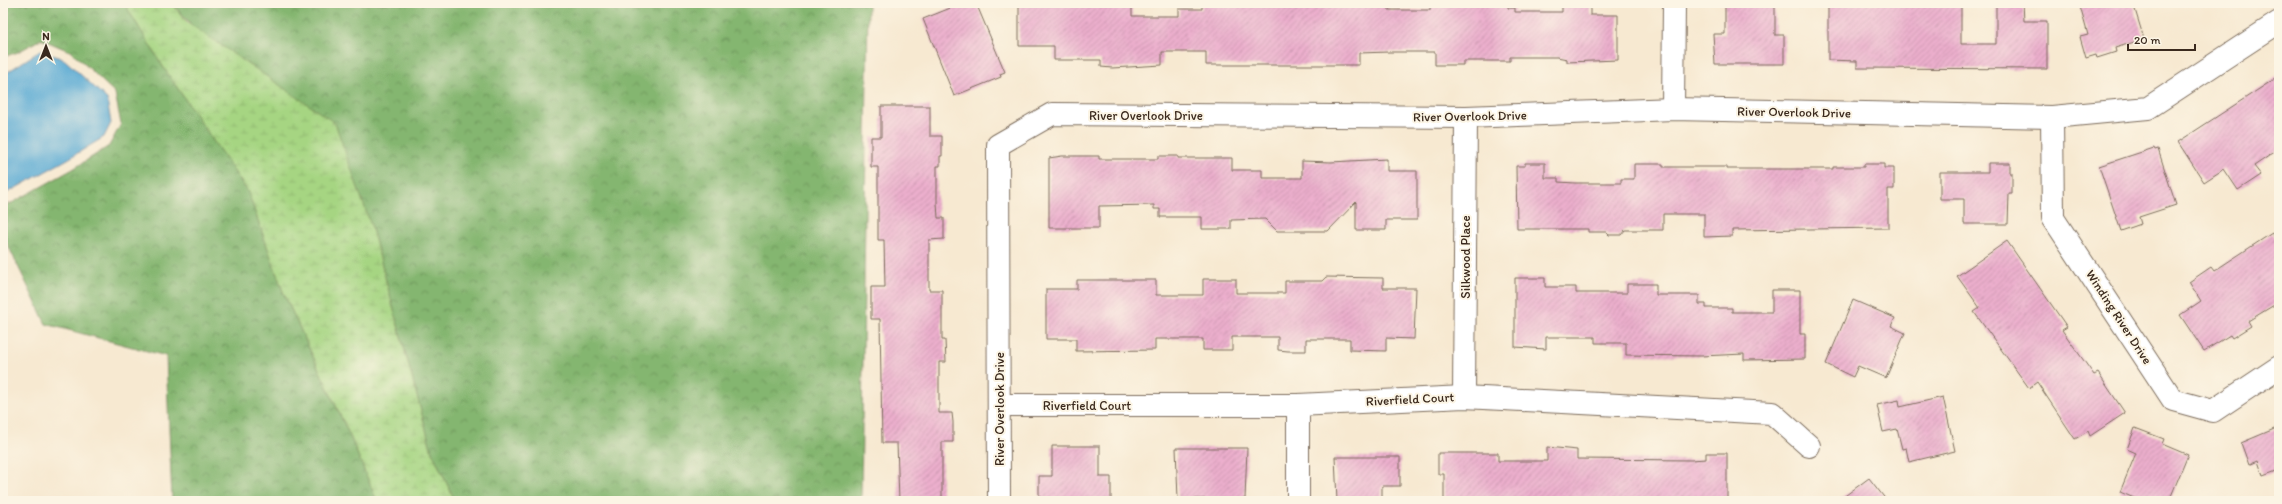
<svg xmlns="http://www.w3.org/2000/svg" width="2282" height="504" viewBox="0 0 2282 504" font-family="Itim,sans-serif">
<defs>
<pattern id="forest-crowns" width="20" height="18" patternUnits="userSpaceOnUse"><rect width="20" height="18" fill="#84b670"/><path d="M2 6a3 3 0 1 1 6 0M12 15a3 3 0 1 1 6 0" fill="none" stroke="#6d945b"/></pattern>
<pattern id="wetland-marsh" width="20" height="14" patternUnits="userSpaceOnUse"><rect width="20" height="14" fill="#a6d582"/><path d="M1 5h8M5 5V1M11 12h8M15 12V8" fill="none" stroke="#90b770"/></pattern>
<pattern id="building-hatch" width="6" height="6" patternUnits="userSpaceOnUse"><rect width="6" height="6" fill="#ecafcd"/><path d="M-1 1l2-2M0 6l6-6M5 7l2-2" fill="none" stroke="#c08fa6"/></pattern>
</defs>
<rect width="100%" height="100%" fill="#fcf5e5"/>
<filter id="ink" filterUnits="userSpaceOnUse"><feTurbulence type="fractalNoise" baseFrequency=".025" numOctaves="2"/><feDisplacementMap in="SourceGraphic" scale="8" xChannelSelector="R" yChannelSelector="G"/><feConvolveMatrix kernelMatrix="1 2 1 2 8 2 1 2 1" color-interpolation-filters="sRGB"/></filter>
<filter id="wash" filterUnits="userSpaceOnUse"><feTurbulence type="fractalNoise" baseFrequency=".012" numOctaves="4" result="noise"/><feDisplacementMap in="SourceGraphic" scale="16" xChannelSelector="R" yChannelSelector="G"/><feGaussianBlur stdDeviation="0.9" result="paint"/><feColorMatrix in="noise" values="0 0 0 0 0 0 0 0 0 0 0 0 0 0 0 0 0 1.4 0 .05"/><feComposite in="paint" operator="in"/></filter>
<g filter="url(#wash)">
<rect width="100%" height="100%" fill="#f7e9d1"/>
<g fill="url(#forest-crowns)" stroke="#607047">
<polygon points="3,3 124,3 164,68 248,192 284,294 350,436 377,501 172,501 166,356 46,324 3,235 3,204 10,204 73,169 109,146 121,124 115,93 72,52 41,39 18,52 3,57"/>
<polygon points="172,3 868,3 861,501 455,501 432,452 371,225"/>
</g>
<polygon fill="url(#wetland-marsh)" stroke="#708050" points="124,3 172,3 187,22 335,123 371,225 432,452 455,501 377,501 350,436 284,294 248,192 164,68"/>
<polygon fill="#5aaad4" stroke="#4a6a79" points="41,50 65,60 107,99 111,123 104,137 68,159 5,194 3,193 3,75"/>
<g id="blocks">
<g fill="url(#building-hatch)">
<polygon points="963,3 976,3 1005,72 1000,74 1001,77 954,96 923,19"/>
<polygon points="1019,3 1132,3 1132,16 1179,16 1179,9 1202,9 1202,3 1358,3 1389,5 1389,10 1430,10 1430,3 1508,3 1508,8 1515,8 1515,12 1562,12 1562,3 1590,3 1590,15 1618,15 1618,60 1567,62 1567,59 1557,57 1510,57 1510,61 1463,61 1463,65 1435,65 1435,52 1389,52 1359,53 1359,65 1206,65 1206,52 1162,52 1162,65 1112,68 1101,67 1101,60 1054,60 1054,46 1019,46"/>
<polygon points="1725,3 1775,3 1775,35 1784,35 1784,64 1715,64 1713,34 1725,34"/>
<polygon points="1828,3 1961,3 1961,44 1996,44 1996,3 2023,3 2024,21 2047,21 2047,69 1857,68 1857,61 1828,60"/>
<polygon points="2079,3 2133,3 2144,39 2115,48 2116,52 2097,58 2096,55 2086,58 2080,37 2088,35"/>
<polygon points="2279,76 2279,149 2254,166 2261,175 2238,190 2224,169 2204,182 2178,142"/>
<polygon points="881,106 930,106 930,136 942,136 942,156 940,156 940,166 937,166 937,203 938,218 944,218 944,239 929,240 929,290 942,290 942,340 945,340 946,362 939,362 939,413 952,413 953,422 953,442 942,442 942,501 899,501 897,443 882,443 880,319 871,319 871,287 885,287 884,240 878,240 878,167 871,167 871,137 881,137"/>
<polygon points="2154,148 2155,150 2158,149 2176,205 2139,217 2141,224 2121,231 2099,166"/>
<polygon points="1062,156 1099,156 1099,159 1158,159 1158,156 1178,156 1178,158 1232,158 1232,170 1262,170 1262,178 1302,178 1302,161 1331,162 1387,159 1387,171 1417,171 1417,220 1386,220 1386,230 1356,230 1356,202 1328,231 1277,231 1265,219 1231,220 1231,229 1202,229 1202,217 1160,217 1160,209 1154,209 1154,205 1099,206 1099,228 1049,228 1049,158"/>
<polygon points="1525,163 1545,163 1545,178 1558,178 1558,182 1575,183 1621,183 1621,179 1634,179 1634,164 1663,164 1663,167 1727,167 1727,169 1833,169 1833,167 1864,167 1864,164 1884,164 1884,168 1894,168 1894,189 1888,189 1888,228 1732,230 1732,236 1704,237 1704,214 1663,214 1663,230 1625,230 1621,235 1609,235 1606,232 1588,232 1588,229 1517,229 1516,166 1525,166"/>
<polygon points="1988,163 2010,163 2010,173 2012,173 2012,194 2009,194 2008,224 1964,224 1964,199 1940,199 1940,172 1988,172"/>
<polygon points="2272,233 2279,243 2279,302 2248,321 2251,326 2232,338 2230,335 2204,351 2180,315 2201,301 2189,282 2211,267 2214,271"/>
<polygon points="2007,241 2067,327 2062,330 2094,375 2098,373 2125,413 2090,436 2088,431 2075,439 2037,382 2029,388 1974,312 1980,308 1957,276"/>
<polygon points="1326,277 1383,278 1383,288 1416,288 1414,339 1386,338 1386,351 1350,350 1350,339 1306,339 1306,351 1288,351 1278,350 1278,337 1232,337 1232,350 1203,350 1203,339 1155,339 1155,350 1076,351 1076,339 1046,339 1046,289 1077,289 1077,280 1156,280 1156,295 1203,295 1203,279 1236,279 1236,293 1285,293 1285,281 1322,281"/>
<polygon points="1515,278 1545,278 1545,287 1576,287 1576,293 1627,293 1627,284 1656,284 1656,295 1699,295 1699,304 1706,304 1706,308 1732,308 1732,312 1772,312 1772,290 1800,290 1800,334 1805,334 1805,359 1744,360 1744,354 1701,356 1626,355 1626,343 1595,343 1595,337 1546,337 1546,349 1515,347"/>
<polygon points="1853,300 1895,318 1891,326 1905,333 1886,378 1858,366 1853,377 1826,364"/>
<polygon points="1943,397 1955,451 1909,462 1906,448 1902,449 1897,429 1883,432 1877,405 1899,400 1900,407"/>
<polygon points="2279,427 2279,470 2263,476 2258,461 2249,465 2241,443"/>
<polygon points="2135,428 2164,439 2162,444 2188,455 2169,501 2141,501 2120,492 2136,453 2127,449"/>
<polygon points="1052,446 1100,446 1100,477 1111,477 1111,501 1041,501 1041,496 1039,496 1039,476 1052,476"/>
<polygon points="1547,447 1577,450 1577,459 1691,460 1706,459 1706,453 1727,453 1727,501 1444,501 1444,474 1438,474 1438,453 1498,453 1498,461 1547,461"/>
<polygon points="1176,448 1247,448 1245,499 1178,499"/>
<polygon points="1335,457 1400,457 1400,486 1382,486 1382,501 1337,501"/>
<polygon points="1869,478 1887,501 1838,501"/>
</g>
</g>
</g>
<g filter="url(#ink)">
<use href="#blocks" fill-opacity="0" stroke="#7d6d5d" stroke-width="1"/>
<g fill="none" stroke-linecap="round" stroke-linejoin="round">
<g stroke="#7d6d5d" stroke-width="24">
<g id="minor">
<polyline points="1673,109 1674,3"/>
<polyline points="2052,117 2053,218 2173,400 2213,411 2279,367"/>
<polyline points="1464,397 1466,117"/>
<polyline points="999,405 1298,405 1464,397 1772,413 1809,446"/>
<polyline points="1298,405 1298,501"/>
<polyline points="999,501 998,145 1052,114 1466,117 1673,109 2052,117 2148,108 2279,22"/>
</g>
</g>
<use href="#minor" stroke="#fff" stroke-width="22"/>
</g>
</g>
<g text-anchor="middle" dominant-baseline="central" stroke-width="4" stroke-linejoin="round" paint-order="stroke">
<g font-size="13" fill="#3b2a1e" stroke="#fcf5e5">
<text transform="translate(1794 112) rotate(1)">River Overlook Drive</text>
<text x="1146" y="115">River Overlook Drive</text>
<text transform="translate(1470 116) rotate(-1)">River Overlook Drive</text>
<text transform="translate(1465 257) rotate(-90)">Silkwood Place</text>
<text transform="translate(2119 317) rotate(57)">Winding River Drive</text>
<text transform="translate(1410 399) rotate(-3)">Riverfield Court</text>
<text x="1087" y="405">Riverfield Court</text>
<text transform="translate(999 409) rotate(-90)">River Overlook Drive</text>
</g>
</g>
<rect width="2282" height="504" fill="none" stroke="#fcf5e5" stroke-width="16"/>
<g transform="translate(46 46)" stroke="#fcf5e5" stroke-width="3" paint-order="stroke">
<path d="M0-3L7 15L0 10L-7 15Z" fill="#3b2a1e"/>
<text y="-6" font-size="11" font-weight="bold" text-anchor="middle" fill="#3b2a1e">N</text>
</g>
<path d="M2128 44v6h67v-6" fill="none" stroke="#3b2a1e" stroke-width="2"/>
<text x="2134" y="44" font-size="12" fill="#3b2a1e" stroke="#fcf5e5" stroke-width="3" paint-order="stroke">20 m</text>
</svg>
